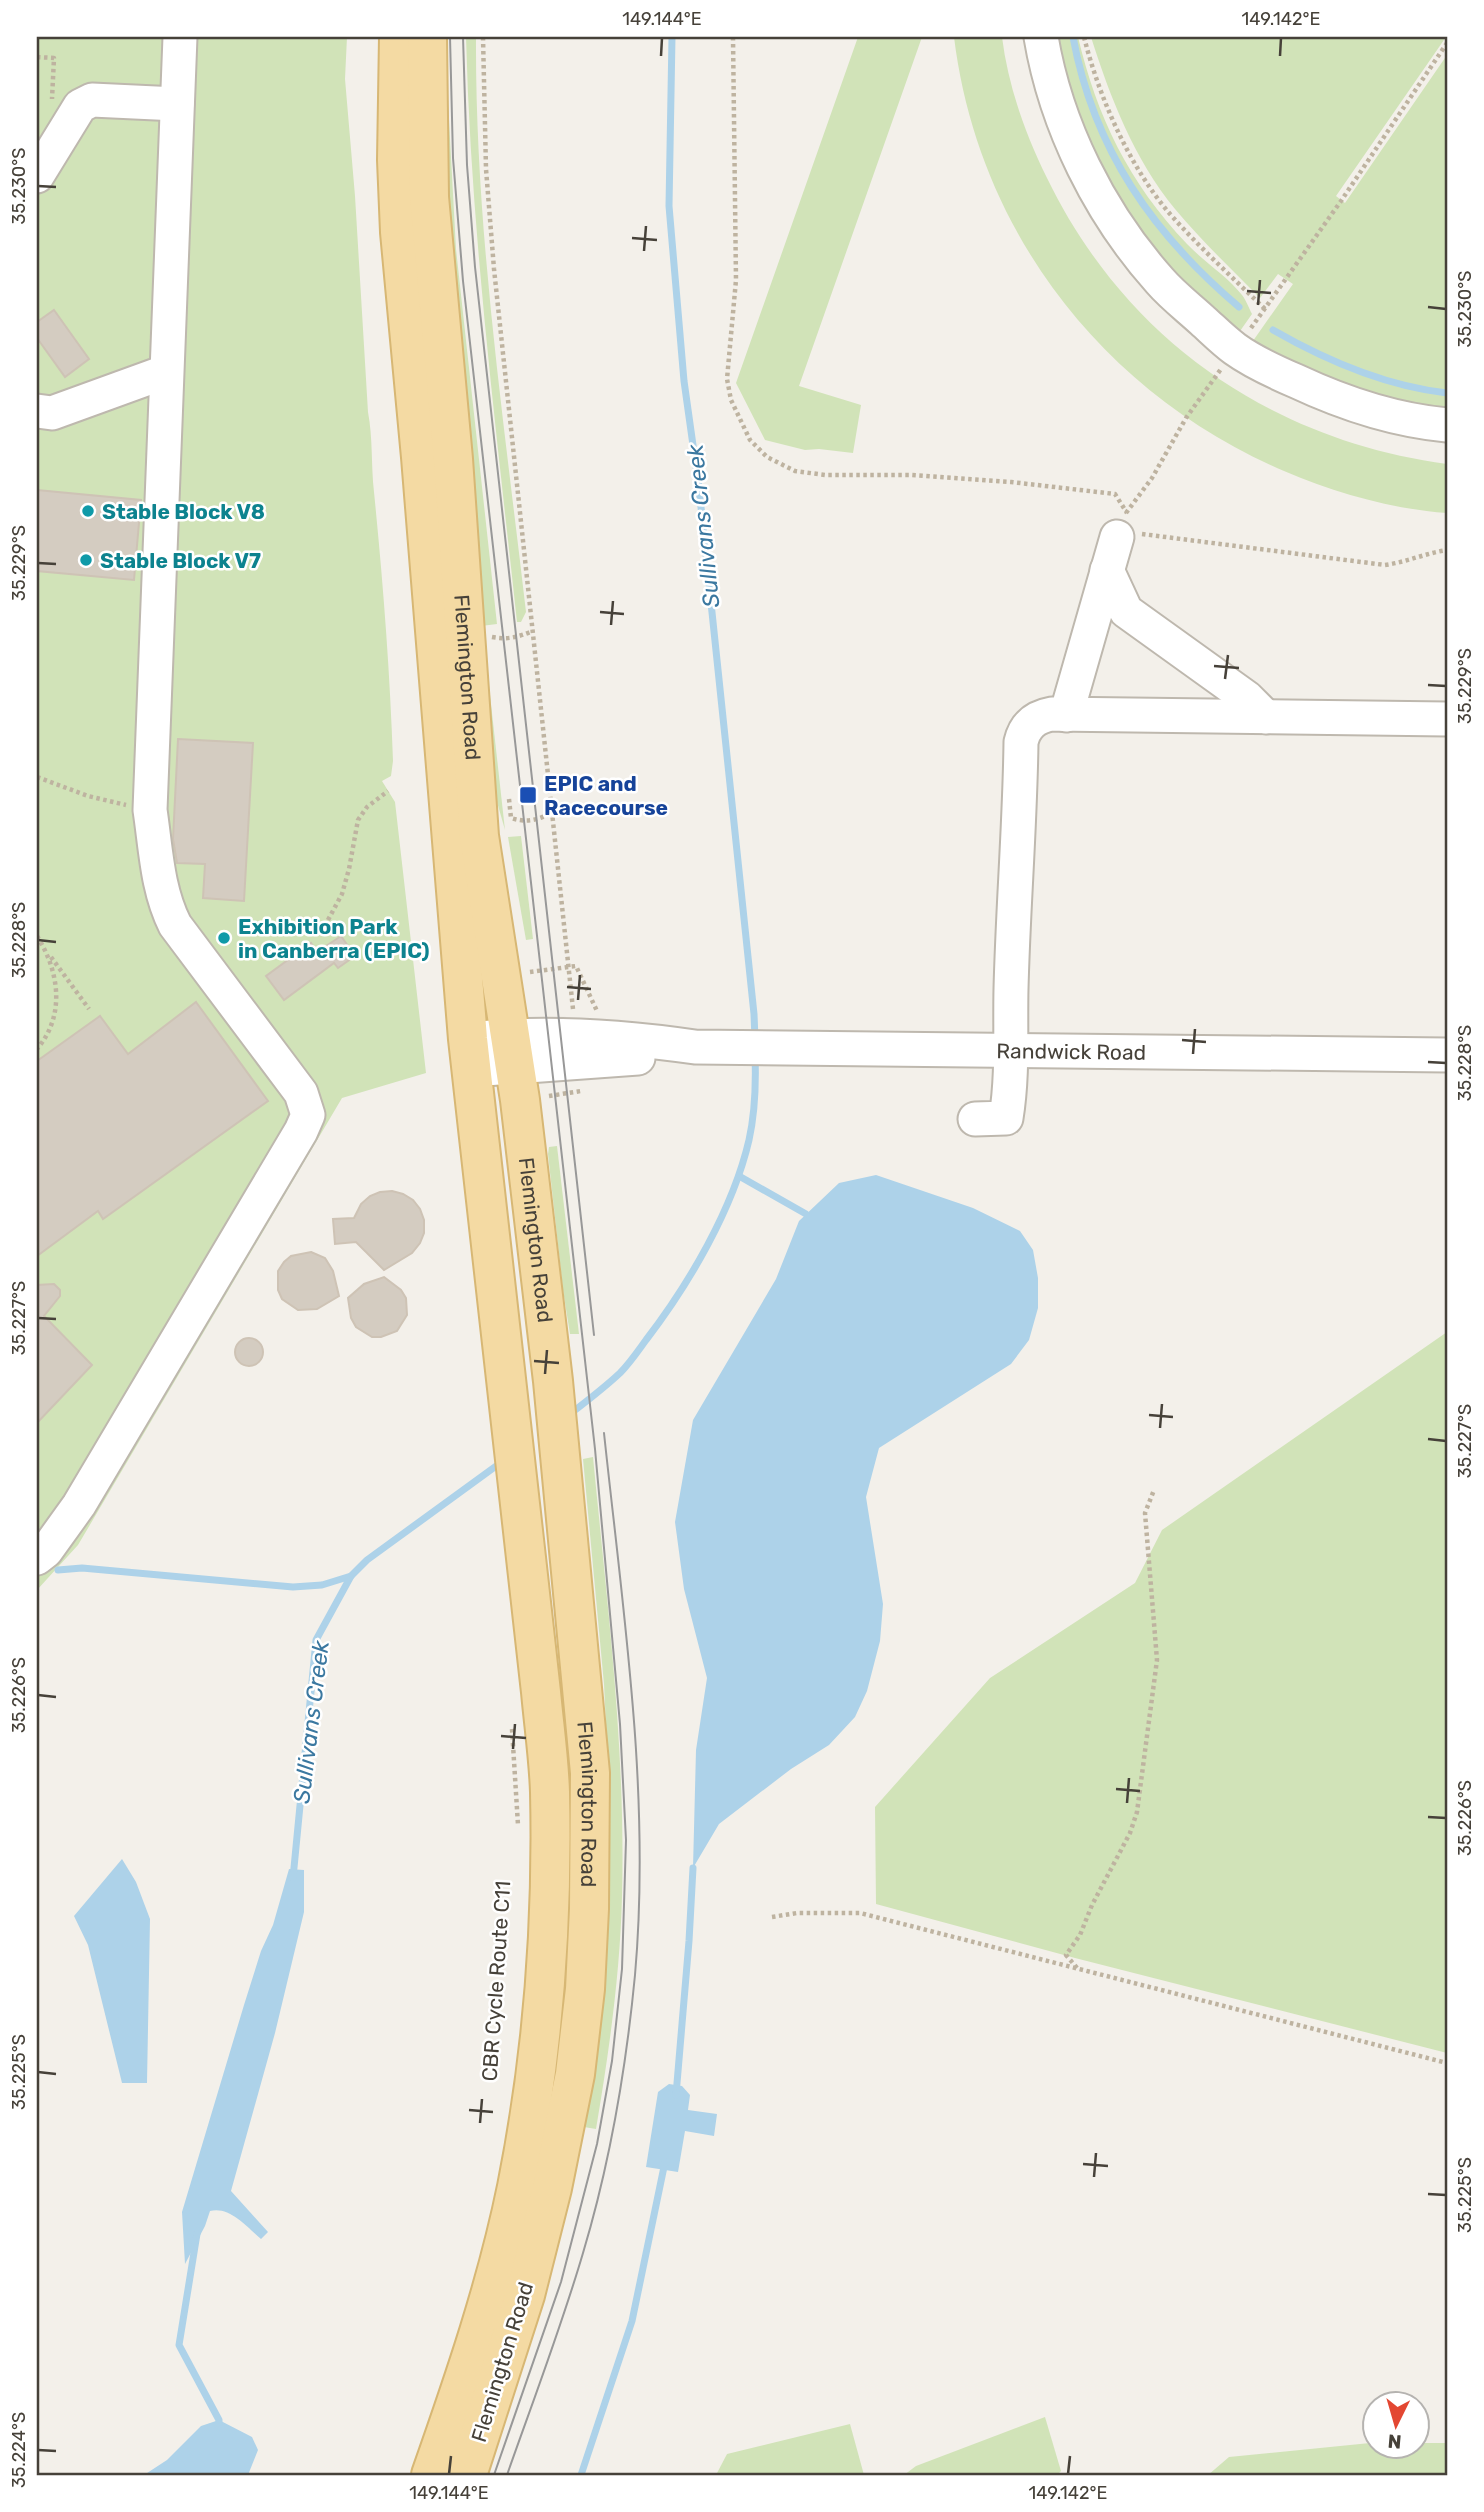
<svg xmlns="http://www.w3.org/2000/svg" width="1484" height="2512" viewBox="0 0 1484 2512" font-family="Rubik,sans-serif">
<rect width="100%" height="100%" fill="#f3f0ea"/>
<g fill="#d1e3b8">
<path d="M 37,37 L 347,37 L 345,79 L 355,196 L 368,412 C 373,439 371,465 374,492 C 383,582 390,671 393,761 L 391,776 L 382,781 L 395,802 L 426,1073 L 342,1098 L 78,1545 L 37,1590 Z"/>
<path d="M 466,37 L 476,37 C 475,229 504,421 526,612 L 521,622 L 517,622 C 496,427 471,233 466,37 Z"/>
<polygon points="858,37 922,37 799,386 861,405 853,453 819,449 805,450 765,440 736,383"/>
<path d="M 954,37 L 1002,37 C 1008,85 1025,134 1047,178 C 1125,339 1270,440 1447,464 L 1447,513 C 1391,509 1336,493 1284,471 C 1104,394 978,232 954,37 Z"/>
<path d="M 1047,37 L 1078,37 C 1097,117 1129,183 1187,244 C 1204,262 1227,276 1242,295 C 1246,300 1249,308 1252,314 L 1233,341 L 1100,189 Z"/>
<path d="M 1091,37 L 1446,37 L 1336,196 L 1345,203 L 1447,55 L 1447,421 L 1387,410 L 1248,348 L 1293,284 L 1278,274 L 1260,298 C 1231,269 1201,240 1175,209 C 1134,159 1110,97 1091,37 Z"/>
<polygon points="446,65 456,249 497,624 481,626 443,210"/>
<polygon points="484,641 505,830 495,795"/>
<polygon points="521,836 533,939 526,940 508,837"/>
<polygon points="557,1146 579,1334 570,1334 563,1290 548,1154 549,1147"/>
<polygon points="1447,1332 1447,2053 1075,1958 876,1904 875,1807 990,1678 1135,1583 1162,1530"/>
<path d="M 593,1457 C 607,1603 626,1751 622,1897 C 620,1975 609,2052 596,2129 L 584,2127 L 593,2076 L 606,1955 L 610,1807 L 604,1684 L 583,1459 Z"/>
<polygon points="1045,2417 1061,2471 1057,2475 904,2475 916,2466"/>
<polygon points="850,2424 864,2475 716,2475 727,2454"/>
<polygon points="1370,2443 1375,2443 1376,2446 1418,2446 1418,2443 1447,2443 1447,2475 1208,2475 1229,2457"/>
</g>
<g fill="#add2e9">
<polygon points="876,1175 973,1208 1020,1231 1033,1250 1038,1278 1038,1308 1029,1340 1011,1364 879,1448 866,1497 883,1604 880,1641 867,1691 855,1717 829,1745 791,1769 719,1824 693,1868 696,1750 707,1678 684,1589 675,1522 693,1420 776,1279 799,1221 839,1183"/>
<polygon points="122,1859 136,1882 150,1919 147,2083 122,2083 88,1945 74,1916"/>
<path d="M 289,1869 L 304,1870 L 304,1912 L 275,2033 L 231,2191 L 268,2232 L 261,2239 C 247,2227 230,2206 210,2211 L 205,2226 L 185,2264 L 182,2212 L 244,2005 L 261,1951 L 273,1925 Z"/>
<polygon points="669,2084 682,2086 690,2095 688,2110 717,2114 714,2136 685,2131 678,2172 646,2167 658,2092"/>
<polygon points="219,2420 252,2437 258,2450 248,2475 144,2475 167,2460 201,2426"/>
</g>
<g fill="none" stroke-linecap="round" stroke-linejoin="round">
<g stroke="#add2e9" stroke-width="7">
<polyline points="672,37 669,206 684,381 699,488 754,1014 755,1039"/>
<path d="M 1073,37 C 1094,150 1153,234 1239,307"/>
<path d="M 1273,330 C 1327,361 1385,386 1447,393"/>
<polyline points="739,1176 806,1214"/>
<path d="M 570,1414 C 587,1401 604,1388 620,1373 C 630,1363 638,1351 646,1340 C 689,1284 733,1209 749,1140 C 755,1113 756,1082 755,1055"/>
<polyline points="58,1570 82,1568 293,1587 322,1585 351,1576"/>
<polyline points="293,1878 316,1640 351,1576 367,1560 503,1461"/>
<polyline points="676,2095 689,1941 693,1868"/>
<polyline points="197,2234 179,2345 219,2420 219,2428"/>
<polyline points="581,2475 632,2321 665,2162"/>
</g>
</g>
<g fill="#d4ccc1" stroke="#cec3b5" stroke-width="2">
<polygon points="54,310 89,359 65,377 37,338 37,322"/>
<polygon points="37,490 141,500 134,580 37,571"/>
<polygon points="178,739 253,743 244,901 203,898 205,864 177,863 173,839"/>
<polygon points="341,936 355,956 338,968 334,963 284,1000 266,976 311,943 317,952"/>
<polygon points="196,1002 268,1101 103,1219 98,1211 37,1256 37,1061 100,1016 128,1054"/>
<polygon points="392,1191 403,1194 413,1200 420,1209 424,1220 424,1233 420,1243 412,1253 384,1270 356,1242 335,1244 333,1219 354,1218 361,1204 370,1196 380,1192"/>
<polygon points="311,1252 325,1258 333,1271 339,1296 317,1309 298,1310 282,1299 278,1290 278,1271 284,1262 291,1256"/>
<polygon points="384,1277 401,1290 406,1298 407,1315 397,1331 381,1337 372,1337 356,1327 351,1318 348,1298 364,1284"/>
<polygon points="54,1284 60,1290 60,1296 44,1316 92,1365 37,1423 37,1285"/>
<circle cx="249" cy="1352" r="14"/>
</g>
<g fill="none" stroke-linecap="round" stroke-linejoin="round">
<g stroke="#beb8ae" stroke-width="37">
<g id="minor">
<path d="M 1041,37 C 1056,126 1100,214 1160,281 C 1173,296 1189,308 1203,321 C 1213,330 1224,341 1235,349 C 1253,362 1275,372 1296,381 C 1345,404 1393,420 1447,425"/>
<polyline points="37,176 80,106 92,100 177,104"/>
<polyline points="37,411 52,413 165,372"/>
<polyline points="1107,570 1126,611 1247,698 1266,717"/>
<polyline points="1066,715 1117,537"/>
<path id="s1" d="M 468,1039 C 544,1031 620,1036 695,1047 L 1447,1055"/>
<polyline points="471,1070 638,1058"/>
<path d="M 975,1119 L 1006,1118 C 1013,1075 1010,1033 1011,989 C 1013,907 1020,824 1021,742 C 1025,725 1035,717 1052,714 L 1447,719"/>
<path d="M 37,1558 L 46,1551 L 79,1505 L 301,1131 L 308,1115 L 301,1093 L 175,925 C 157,889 156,850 150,810 L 180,37"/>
</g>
</g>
<g stroke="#d7b774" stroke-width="42">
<g id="major">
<path d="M 399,37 L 397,160 L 400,232 L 421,457 L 468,1039 L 541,1692 C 544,1725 549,1759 550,1792 C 553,1924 543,2057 517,2187 C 497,2285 464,2381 431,2475"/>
<path id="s2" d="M 427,37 L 429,197 L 453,459 L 479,836 L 520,1100 L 553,1381 L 590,1773 L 589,1909 L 585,1989 L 575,2074 L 552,2188 L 525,2295 L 467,2475"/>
</g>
</g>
<g stroke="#beb3a0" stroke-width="4.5" stroke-dasharray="3.5 3.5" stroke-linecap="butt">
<polyline points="483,37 486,169 494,269 573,1009"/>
<polyline points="733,37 736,280 727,379 731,400 750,440 767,457 795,471 825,475 912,475 1011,482 1115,494 1127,513"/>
<path d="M 1084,37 C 1099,97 1129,166 1170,214 C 1199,247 1233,278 1265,309"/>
<polyline points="37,57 54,58 52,99"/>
<polyline points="1251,328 1341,201 1447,43"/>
<polyline points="1126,513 1152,478 1186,418 1221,369"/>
<path d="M 1142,534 L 1385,565 C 1407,562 1426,553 1447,550"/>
<path d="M 492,637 C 508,640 518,637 533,631"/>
<polyline points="37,777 88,796 126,805"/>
<path d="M 509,799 L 511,818 C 527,823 537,820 552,813"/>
<polyline points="328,920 342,894 349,869 358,820 367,807 388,791"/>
<path d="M 37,936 C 59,971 66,1015 37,1049"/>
<polyline points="51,957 89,1009"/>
<polyline points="530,972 576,966 597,1011"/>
<polyline points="549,1096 581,1091"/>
<polyline points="512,1729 518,1825"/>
<polyline points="772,1917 797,1913 860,1913 1447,2063"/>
<polyline points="1077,1968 1066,1955 1080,1935 1092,1905 1130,1833 1137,1812 1157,1660 1145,1513 1154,1490"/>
</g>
<use href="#minor" stroke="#fff" stroke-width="33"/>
<use href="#major" stroke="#f4daa3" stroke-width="38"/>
<g stroke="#989898" stroke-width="2">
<polyline points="450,37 453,158 463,281 595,1449 620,1724 626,1840 622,1969 612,2061 597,2144 561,2282 494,2475"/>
<polyline points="463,37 467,165 475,267 594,1335"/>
<path d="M 507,2475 C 533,2401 561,2328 583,2253 C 610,2163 626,2069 635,1975 C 651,1794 623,1612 604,1433"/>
</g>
</g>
<path fill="none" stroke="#464139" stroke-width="2.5" d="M 661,56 L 662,38M 1280,56 L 1281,38M 38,186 L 56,187M 632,238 L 657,240M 644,251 L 646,226M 1247,291 L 1271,293M 1258,305 L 1260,280M 1428,307 L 1446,309M 38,563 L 56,564M 600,612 L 624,614M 611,625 L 613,601M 1214,666 L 1239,668M 1225,679 L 1228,655M 1428,685 L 1446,686M 38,940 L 56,942M 567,987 L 591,989M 578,1000 L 580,975M 1182,1040 L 1206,1042M 1193,1054 L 1195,1029M 1428,1062 L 1446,1063M 38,1318 L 56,1319M 534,1361 L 559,1363M 545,1374 L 547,1350M 1149,1415 L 1173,1417M 1160,1428 L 1162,1404M 1428,1439 L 1446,1441M 38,1695 L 56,1697M 501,1736 L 526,1738M 513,1749 L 515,1724M 1116,1789 L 1140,1791M 1127,1803 L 1129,1778M 1428,1817 L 1446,1818M 38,2072 L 56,2074M 469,2110 L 493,2112M 480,2123 L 482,2099M 1083,2164 L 1108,2166M 1094,2177 L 1096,2153M 1428,2194 L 1446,2195M 38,2450 L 56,2451M 449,2474 L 451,2456M 1068,2474 L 1070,2456"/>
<g fill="#0f9aa8" stroke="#fff" stroke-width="2.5">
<circle cx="88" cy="511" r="7"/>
<circle cx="86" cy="560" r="7"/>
<circle cx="224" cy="938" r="7"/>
</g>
<rect fill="#1a4fb4" stroke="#fff" stroke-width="2.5" x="519" y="786" width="18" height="18" rx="3.5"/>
<g text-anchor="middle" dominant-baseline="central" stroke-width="5" stroke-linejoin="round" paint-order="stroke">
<g font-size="21" font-weight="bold" fill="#0d838f" stroke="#fff" text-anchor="start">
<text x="102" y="511">Stable Block V8</text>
<text x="100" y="560">Stable Block V7</text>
<text x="238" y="926">Exhibition Park<tspan x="238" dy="24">in Canberra (EPIC)</tspan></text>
</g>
<g font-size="21" fill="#464139" stroke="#fff">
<text stroke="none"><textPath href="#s2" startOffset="642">Flemington Road</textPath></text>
<text stroke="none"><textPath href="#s1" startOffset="604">Randwick Road</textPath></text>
<text stroke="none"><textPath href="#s2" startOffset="1209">Flemington Road</textPath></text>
<text stroke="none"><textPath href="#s2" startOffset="1776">Flemington Road</textPath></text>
<text transform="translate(496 1981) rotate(-86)">CBR Cycle Route C11</text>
<text transform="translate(502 2362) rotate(-73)">Flemington Road</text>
</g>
<g font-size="21" font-weight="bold" fill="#164399" stroke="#fff" text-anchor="start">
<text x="544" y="783">EPIC and<tspan x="544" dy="24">Racecourse</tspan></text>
</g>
<g font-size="23" font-style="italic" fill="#3b78a0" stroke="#fff">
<text transform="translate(703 526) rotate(-96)">Sullivans Creek</text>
<text transform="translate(311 1722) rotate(-83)">Sullivans Creek</text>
</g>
</g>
<rect width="1484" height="2512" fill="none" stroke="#ffffff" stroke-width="77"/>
<g transform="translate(1396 2425) rotate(185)"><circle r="33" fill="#ffffff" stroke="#b5b3b0" stroke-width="2"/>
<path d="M0-5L12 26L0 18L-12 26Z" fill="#e34732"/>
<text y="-10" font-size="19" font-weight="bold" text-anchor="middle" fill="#464139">N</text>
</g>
<rect x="38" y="38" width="1408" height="2436" fill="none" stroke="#464139" stroke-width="2.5"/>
<g font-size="18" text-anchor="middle" fill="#464139">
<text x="662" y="25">149.144°E</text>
<text x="1281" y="25">149.142°E</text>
<text transform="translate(19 186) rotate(-90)" y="6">35.230°S</text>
<text transform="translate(1465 309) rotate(-90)" y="6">35.230°S</text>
<text transform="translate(19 563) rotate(-90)" y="6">35.229°S</text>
<text transform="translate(1465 686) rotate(-90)" y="6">35.229°S</text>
<text transform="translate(19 940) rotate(-90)" y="6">35.228°S</text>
<text transform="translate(1465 1063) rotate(-90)" y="6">35.228°S</text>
<text transform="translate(19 1318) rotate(-90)" y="6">35.227°S</text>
<text transform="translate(1465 1441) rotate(-90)" y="6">35.227°S</text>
<text transform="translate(19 1695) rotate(-90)" y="6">35.226°S</text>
<text transform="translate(1465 1818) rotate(-90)" y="6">35.226°S</text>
<text transform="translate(19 2072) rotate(-90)" y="6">35.225°S</text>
<text transform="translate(1465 2195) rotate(-90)" y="6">35.225°S</text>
<text transform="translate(19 2450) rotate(-90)" y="6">35.224°S</text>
<text x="449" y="2499">149.144°E</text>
<text x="1068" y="2499">149.142°E</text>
</g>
</svg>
